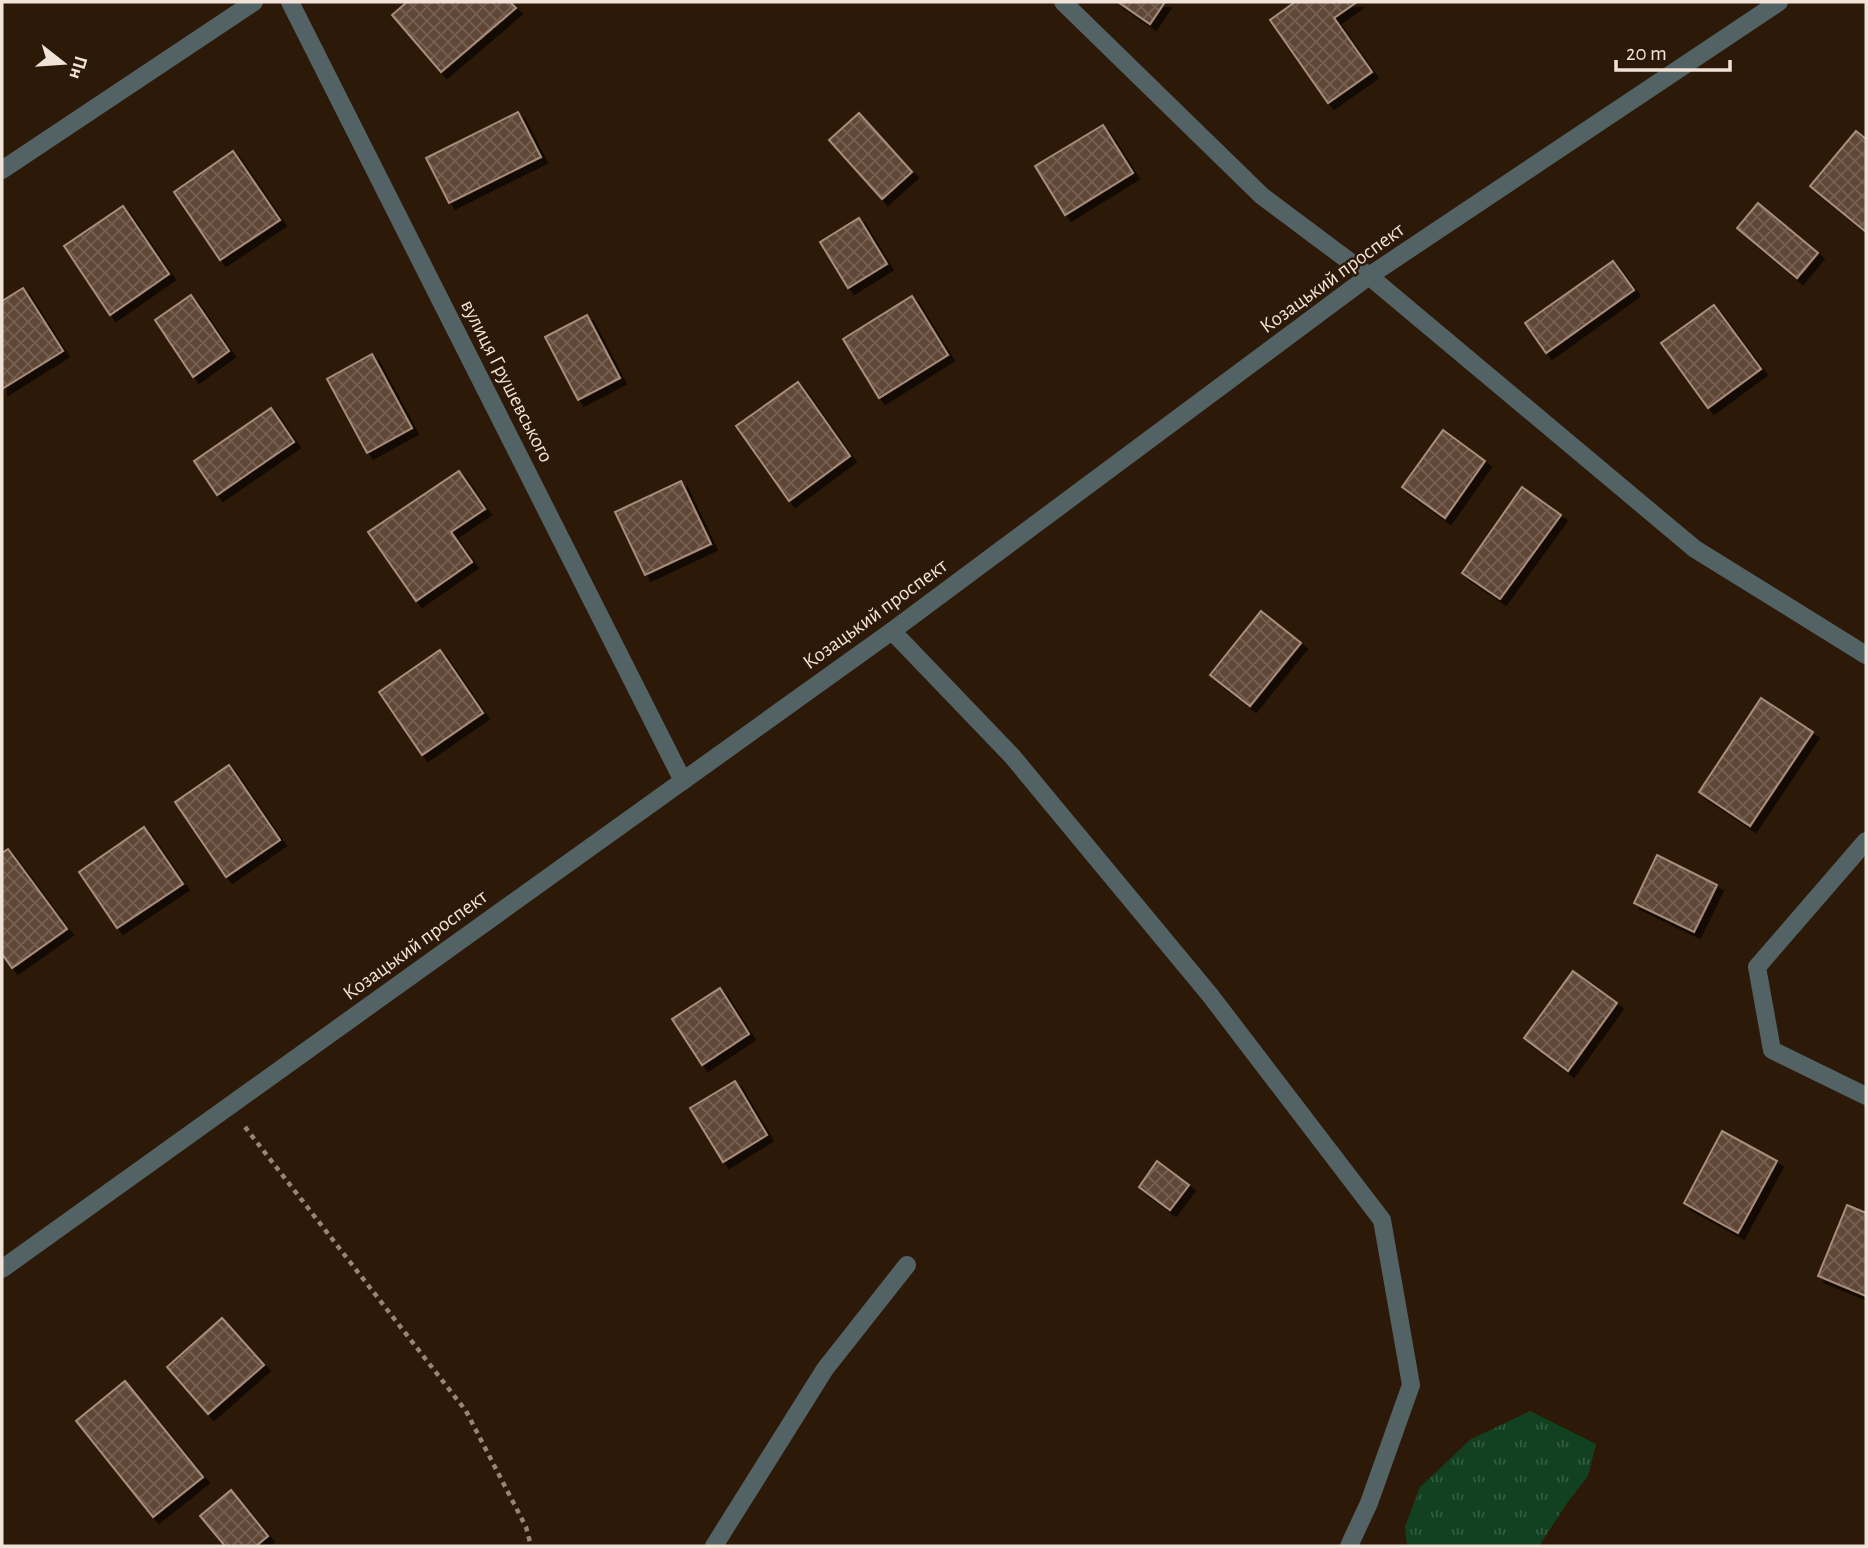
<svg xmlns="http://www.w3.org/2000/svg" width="1868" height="1548" viewBox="0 0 1868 1548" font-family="'Alegreya Sans',sans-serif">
<defs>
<pattern id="grass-tufts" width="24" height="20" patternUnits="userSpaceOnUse" patternTransform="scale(1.75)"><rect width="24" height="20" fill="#114121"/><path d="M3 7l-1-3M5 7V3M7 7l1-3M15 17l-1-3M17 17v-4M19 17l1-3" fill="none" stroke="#345c40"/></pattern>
<pattern id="building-cross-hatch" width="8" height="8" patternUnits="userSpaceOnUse" patternTransform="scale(1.75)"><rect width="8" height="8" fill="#5f4636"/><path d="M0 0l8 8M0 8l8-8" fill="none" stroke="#766152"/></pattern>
<filter id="shadow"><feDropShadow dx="6" dy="6" stdDeviation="0" flood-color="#0009"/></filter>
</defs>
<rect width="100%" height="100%" fill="#2c1907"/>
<polygon fill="url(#grass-tufts)" points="1530,1411 1596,1444 1588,1476 1567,1503 1539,1546 1407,1546 1405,1527 1420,1487 1471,1439"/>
<g fill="url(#building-cross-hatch)" stroke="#a98d7b" stroke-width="2" filter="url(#shadow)">
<polygon points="407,2 510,2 516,8 441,72 392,15"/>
<polygon points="1118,2 1165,2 1150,24"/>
<polygon points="1295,2 1357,2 1334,18 1372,72 1328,103 1270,20"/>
<polygon points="518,112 541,157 449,203 426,158"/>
<polygon points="859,113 912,172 882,199 829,140"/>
<polygon points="1103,125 1133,173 1065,215 1035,166"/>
<polygon points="1856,131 1866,139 1866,232 1810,186"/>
<polygon points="233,151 280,220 220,260 174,192"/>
<polygon points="1758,203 1818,253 1797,278 1737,228"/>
<polygon points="123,206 169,274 110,315 64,246"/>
<polygon points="859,218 887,264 848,288 820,242"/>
<polygon points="1613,261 1634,290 1546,353 1525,323"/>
<polygon points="23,288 63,351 2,389 2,301"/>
<polygon points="191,295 229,351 193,377 155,320"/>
<polygon points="912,296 948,355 879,398 843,339"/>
<polygon points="1714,305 1761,369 1708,408 1661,343"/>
<polygon points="587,315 620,378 578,400 545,337"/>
<polygon points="372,354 412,428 367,453 327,379"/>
<polygon points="798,382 850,456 789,501 736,426"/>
<polygon points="271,408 294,442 217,495 194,461"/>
<polygon points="1443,430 1485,461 1445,518 1402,487"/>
<polygon points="459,471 485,509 451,532 472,562 416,601 368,532"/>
<polygon points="681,481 711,544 645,575 615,512"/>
<polygon points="1522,487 1561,515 1500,599 1462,573"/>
<polygon points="1261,611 1301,643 1250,706 1210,675"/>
<polygon points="440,650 483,713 422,755 379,692"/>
<polygon points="1761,698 1813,732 1750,826 1699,792"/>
<polygon points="229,765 280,840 226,877 175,802"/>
<polygon points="144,827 183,884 117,928 79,872"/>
<polygon points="8,849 67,929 12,968 2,954 2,853"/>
<polygon points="1657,855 1717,885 1694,932 1634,903"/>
<polygon points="1573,971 1617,1003 1568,1071 1524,1038"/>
<polygon points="720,988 749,1034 702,1065 672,1019"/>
<polygon points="735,1081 767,1135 723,1162 690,1108"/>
<polygon points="1722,1131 1777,1161 1738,1233 1684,1203"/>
<polygon points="1157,1161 1189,1185 1170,1210 1139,1187"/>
<polygon points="1847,1205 1866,1213 1866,1296 1818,1276"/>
<polygon points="222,1318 264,1365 208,1414 167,1367"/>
<polygon points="125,1381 203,1477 153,1517 76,1421"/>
<polygon points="231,1490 268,1536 256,1546 225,1546 200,1516"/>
</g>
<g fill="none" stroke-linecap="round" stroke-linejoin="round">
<polyline stroke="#968678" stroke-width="4.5" stroke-dasharray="5 5" stroke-linecap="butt" points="245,1127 466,1411 526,1527 531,1546"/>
<g stroke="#536264" stroke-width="18">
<polyline points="1063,2 1262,196 1369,276"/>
<polyline points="714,1546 825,1369 907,1265"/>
</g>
<g stroke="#536264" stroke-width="18">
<polyline points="290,2 683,781"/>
<polyline points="2,170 254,2"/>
<polyline points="1369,276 1695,549 1866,655"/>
<polyline points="892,631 1012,756 1210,995 1382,1220 1411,1385 1369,1503 1349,1546"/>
<polyline points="1866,841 1757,967 1772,1050 1866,1096"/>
<polyline points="2,1269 892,631 1369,276 1779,2"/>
</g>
</g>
<g text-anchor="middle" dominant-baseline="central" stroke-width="5" stroke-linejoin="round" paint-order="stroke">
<g font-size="21" fill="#f1e3d8" stroke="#2c1907">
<text transform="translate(1332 278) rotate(-36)">Козацький проспект</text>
<text transform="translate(507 381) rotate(63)">вулиця Грушевського</text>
<text transform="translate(875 614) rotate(-36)">Козацький проспект</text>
<text transform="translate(415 945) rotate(-36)">Козацький проспект</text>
</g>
</g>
<rect width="1868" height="1548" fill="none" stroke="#f1e3d8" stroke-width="7"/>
<g transform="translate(63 63) rotate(107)" stroke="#2c1907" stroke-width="5" paint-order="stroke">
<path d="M0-5L12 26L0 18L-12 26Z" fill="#f1e3d8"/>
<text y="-10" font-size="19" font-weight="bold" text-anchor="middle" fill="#f1e3d8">Пн</text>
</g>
<path d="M1616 60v10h114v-10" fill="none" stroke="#f1e3d8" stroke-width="3.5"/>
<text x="1626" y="60" font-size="21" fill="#f1e3d8" stroke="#2c1907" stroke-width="5" paint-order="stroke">20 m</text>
</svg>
